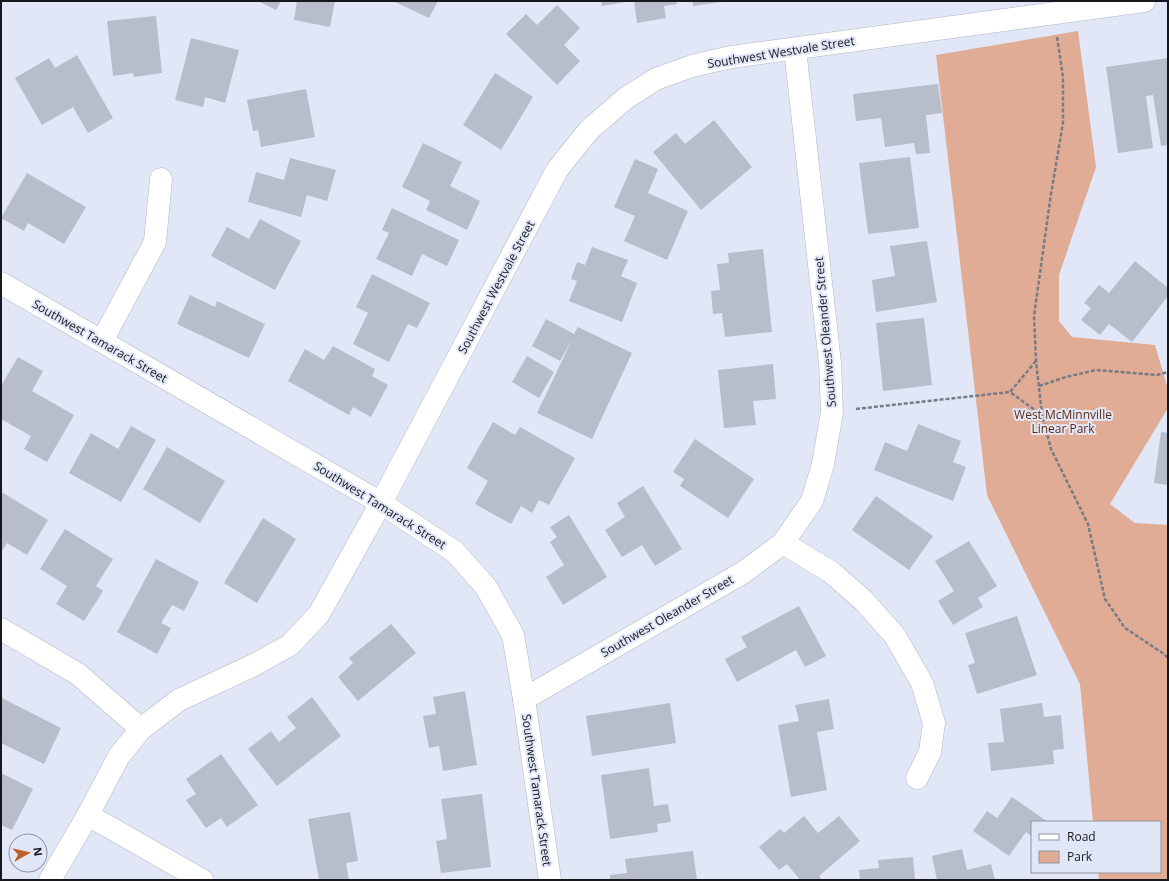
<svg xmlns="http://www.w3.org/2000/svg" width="1169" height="881" viewBox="0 0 1169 881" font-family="'Open Sans',sans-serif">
<rect width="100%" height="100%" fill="#e2e7f7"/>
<polygon fill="#e0ac96" points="1078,31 1096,167 1059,275 1059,321 1072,337 1155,345 1168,389 1168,408 1110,504 1135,523 1168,525 1168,880 1099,880 1098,872 1160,872 1160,822 1093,822 1080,684 987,495 936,55"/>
<g fill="#b8bdcc">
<polygon points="258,1 281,1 276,10"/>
<polygon points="297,1 335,1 330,27 294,20"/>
<polygon points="393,1 438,1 429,18"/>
<polygon points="601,1 626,1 626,2 602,6"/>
<polygon points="634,1 676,1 677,4 664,6 666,18 637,23"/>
<polygon points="693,1 721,1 721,2 693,6"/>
<polygon points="557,5 580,28 564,45 580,61 557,85 506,34 526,14 537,25"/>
<polygon points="156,16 162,73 134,77 133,73 113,76 107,21"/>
<polygon points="191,38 239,50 225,103 205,97 203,107 175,100"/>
<polygon points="77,55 113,118 88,133 73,107 42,125 15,78 49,58 55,68"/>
<polygon points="1168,58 1168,145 1161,146 1153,95 1146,96 1153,148 1118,153 1106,67"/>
<polygon points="495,73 533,97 501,150 463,125"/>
<polygon points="938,84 942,113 926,115 930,153 916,154 914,143 885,147 881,118 856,121 853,94"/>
<polygon points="306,89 315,137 261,147 258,130 253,131 247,100"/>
<polygon points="714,120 752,167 701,210 653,152 676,133 685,144"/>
<polygon points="423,143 462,162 450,186 480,201 467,230 426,210 430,201 402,187"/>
<polygon points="910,157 919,228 868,234 859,163"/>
<polygon points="290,158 336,170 327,201 307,195 301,217 248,202 256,172 284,180"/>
<polygon points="635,159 658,169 648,193 688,211 667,260 624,241 635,216 614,207"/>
<polygon points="27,173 86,207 64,244 28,223 24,231 1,218"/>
<polygon points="392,208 459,240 447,266 422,254 412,276 376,259 389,233 382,230"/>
<polygon points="260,219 301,241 275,290 211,256 227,227 249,239"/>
<polygon points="927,241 937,302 876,312 872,280 895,276 890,246"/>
<polygon points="592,247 628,260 621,276 637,283 622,322 569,301 577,281 571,279 577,262 585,265"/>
<polygon points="763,249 772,332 725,337 722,313 713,314 711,291 720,290 717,264 729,263 728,253"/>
<polygon points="1135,261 1168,288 1168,296 1132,342 1109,324 1100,335 1081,320 1091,308 1084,303 1099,285 1109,293"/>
<polygon points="372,274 430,303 417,328 408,324 389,362 353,344 368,313 356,307"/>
<polygon points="190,295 215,307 217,301 265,324 249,358 177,324"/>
<polygon points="924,318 932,385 883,391 876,323"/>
<polygon points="546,319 574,334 578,327 632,353 592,439 537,413 573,338 560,361 532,346"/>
<polygon points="333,346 375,369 372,376 388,385 371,417 353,407 349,415 288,381 305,349 324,360"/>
<polygon points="527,356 554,372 539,398 512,382"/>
<polygon points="18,357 43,371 32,391 74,415 47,462 24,449 31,436 1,419 1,386"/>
<polygon points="773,364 776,399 753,401 756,425 724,428 718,370"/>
<polygon points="493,422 515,435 520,427 575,458 549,505 539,500 532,513 521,506 511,524 475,504 488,481 467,468"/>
<polygon points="918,424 961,441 953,462 966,467 953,501 874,470 885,442 907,451"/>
<polygon points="131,426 156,440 121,502 69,473 91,433 118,449"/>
<polygon points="1161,432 1168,433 1168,485 1154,483"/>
<polygon points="695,439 754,479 728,518 680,486 684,479 673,472"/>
<polygon points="167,447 225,481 200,523 143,489"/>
<polygon points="643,486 682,549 655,566 642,545 622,557 605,530 625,517 617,503"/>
<polygon points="3,493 48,520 27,555 7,543 1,552 1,496"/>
<polygon points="876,496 933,536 909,570 852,530"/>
<polygon points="569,515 607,577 563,605 546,577 564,565 550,542 557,537 550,527"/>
<polygon points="263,518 296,539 257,603 224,583"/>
<polygon points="65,529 113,559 96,586 103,591 84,621 56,604 67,586 40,569"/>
<polygon points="969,541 997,586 978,598 983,607 953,625 938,601 954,591 935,561"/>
<polygon points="156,559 199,582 184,611 172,605 161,623 171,628 157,654 117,632"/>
<polygon points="799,606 826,656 805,667 796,650 737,682 725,659 747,647 741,637"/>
<polygon points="1017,616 1037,675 977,694 968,665 975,663 965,633"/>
<polygon points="391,624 416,653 358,701 338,677 353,663 349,658"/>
<polygon points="465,691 477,765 443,771 439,746 429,748 423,716 436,714 433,697"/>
<polygon points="312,697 341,736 277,786 248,749 271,731 279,742 296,728 287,717"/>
<polygon points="2,698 61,728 44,764 1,743"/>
<polygon points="829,699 834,729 817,732 827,790 791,797 778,725 799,721 795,705"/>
<polygon points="670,703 676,743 592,756 586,716"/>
<polygon points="1042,703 1044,717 1061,715 1064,749 1053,750 1054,764 991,771 988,743 1004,742 1000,709"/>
<polygon points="221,754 258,805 227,827 221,818 206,828 186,800 196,794 186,779"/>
<polygon points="649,768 654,806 668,804 671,822 657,824 658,832 610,839 601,775"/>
<polygon points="1,773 33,789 12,830 1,825"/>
<polygon points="482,794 491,867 441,873 436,841 447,839 441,799"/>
<polygon points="1012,797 1048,822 1032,822 1032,836 1026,832 1009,856 973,831 987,811 997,818"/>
<polygon points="350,812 358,861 346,863 349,880 319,880 308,819"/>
<polygon points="804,816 818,833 839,816 860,841 819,876 822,880 800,880 787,864 779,870 759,847 780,829 784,833"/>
<polygon points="962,849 967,870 991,864 995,880 937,880 932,856"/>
<polygon points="693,851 697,880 610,880 610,875 627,873 625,859"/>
<polygon points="913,857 915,880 856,880 856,879 860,879 859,870 879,868 878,860"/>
</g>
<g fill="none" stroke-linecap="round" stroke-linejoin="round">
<g stroke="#b1b6c5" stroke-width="23">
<g id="street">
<polyline points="1,283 381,503 455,552 486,587 513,635 524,699 550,880"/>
<polyline points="102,341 155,242 161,179"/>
<polyline points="783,543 831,572 864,601 895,636 922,683 934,723 930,752 917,778"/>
<polyline points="1,629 78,674 141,729"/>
<polyline points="524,699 744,572 783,543 812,501 823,464 832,412 830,363 795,49"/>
<polyline points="88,815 202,880"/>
<polyline points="50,880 88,815 119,756 141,729 179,700 256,664 290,645 319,614 381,503 557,170 589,130 626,98 656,79 692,66 731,57 1144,1"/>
</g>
</g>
<g stroke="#777b85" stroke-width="2.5" stroke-dasharray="4 2" stroke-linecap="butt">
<polyline points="1057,37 1063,77 1063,123 1051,194 1034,316 1036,361 1042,415 1051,449 1088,524 1105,599 1125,628 1164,654 1168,658"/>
<polyline points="1036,361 1010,392 1042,415"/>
<polyline points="1039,386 1066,377 1096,370 1157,375 1168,372"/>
<polyline points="856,409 1010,392"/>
</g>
<use href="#street" stroke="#fff" stroke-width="22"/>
</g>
<g text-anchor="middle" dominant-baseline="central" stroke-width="4" stroke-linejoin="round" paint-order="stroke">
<g font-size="12" fill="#16181d" stroke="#e2e7f7">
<text transform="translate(781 52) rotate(-9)">Southwest Westvale Street</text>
<text transform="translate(496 287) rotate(-62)">Southwest Westvale Street</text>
<text transform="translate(825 332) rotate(-95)">Southwest Oleander Street</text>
<text transform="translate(100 341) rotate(30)">Southwest Tamarack Street</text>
<text transform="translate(380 505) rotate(32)">Southwest Tamarack Street</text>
<text transform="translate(667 616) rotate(-30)">Southwest Oleander Street</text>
<text transform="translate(537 790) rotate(82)">Southwest Tamarack Street</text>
</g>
<g font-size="12" fill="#5d2a14" stroke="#e2e7f7">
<text x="1063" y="414">West McMinnville<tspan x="1063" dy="14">Linear Park</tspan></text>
</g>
</g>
<rect width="1169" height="881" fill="none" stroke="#16181d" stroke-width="4"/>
<rect x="1031" y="821" width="130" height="52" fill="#e2e7f7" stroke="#9094a0"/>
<rect x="1039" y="834" width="20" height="6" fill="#ffffff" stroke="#9094a0"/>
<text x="1067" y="841" font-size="12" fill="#16181d">Road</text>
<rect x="1039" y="851" width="20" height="12" fill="#e0ac96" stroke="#9094a0"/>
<text x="1067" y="861" font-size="12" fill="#16181d">Park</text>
<g transform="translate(28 853) rotate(82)"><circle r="19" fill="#e2e7f7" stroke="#9094a0"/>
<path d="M0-3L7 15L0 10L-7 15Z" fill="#c35c2e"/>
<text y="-6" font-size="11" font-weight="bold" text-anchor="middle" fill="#16181d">N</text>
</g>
</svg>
